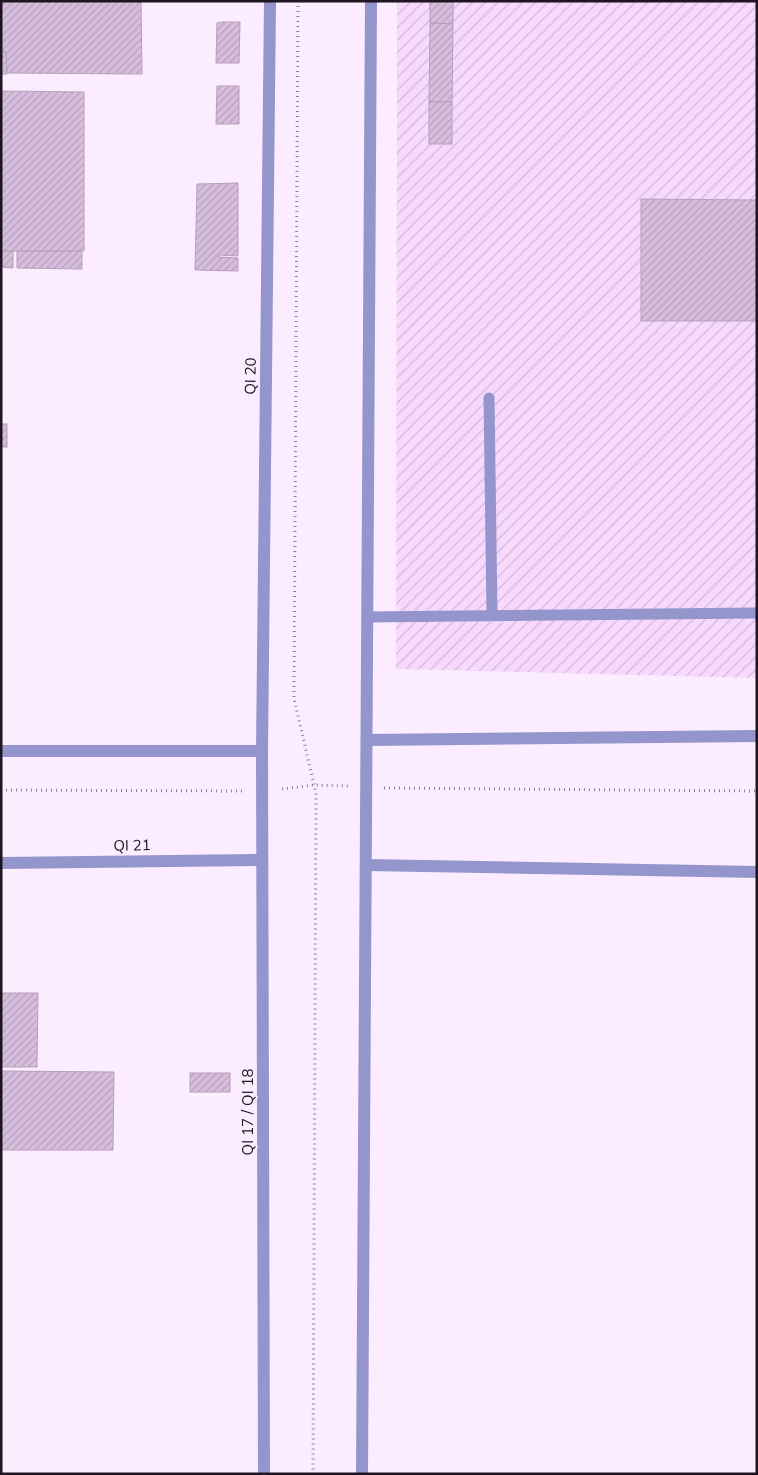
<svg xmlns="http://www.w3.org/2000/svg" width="758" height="1475" viewBox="0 0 758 1475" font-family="Mulish,sans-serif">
<defs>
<pattern id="industrial-furrows" width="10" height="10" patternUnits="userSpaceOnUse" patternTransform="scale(1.25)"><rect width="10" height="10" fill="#f8d9fe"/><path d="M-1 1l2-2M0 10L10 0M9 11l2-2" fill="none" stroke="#d4b9d9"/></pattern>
<pattern id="building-hatch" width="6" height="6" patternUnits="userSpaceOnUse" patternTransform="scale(1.25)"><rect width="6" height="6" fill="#d7bedc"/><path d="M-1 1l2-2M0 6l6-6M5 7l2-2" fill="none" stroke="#b8a2bc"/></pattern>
</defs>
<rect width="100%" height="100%" fill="#fcecff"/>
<polygon fill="url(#industrial-furrows)" points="397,1 757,1 757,678 396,669"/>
<g fill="url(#building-hatch)" stroke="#b79ebc">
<polygon points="1,1 141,1 142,74 7,73 6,52 1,52"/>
<polygon points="430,1 453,1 453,24 430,23"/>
<polygon points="222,22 240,22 239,63 216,63 217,23"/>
<polygon points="430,23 453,24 452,102 429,102"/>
<polygon points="1,52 6,52 7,74 1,74"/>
<polygon points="217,86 239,86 239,124 216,124"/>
<polygon points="1,91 84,92 84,251 1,251"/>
<rect x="429" y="102" width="23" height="42"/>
<polygon points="238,183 238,256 219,255 218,257 238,258 238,271 195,270 197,184"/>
<polygon points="641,199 757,200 757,321 641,321"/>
<polygon points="1,251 13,251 13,268 1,267"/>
<polygon points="17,251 82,251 82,269 17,268"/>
<rect x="1" y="424" width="6" height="23"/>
<polygon points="1,993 38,993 37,1067 1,1067"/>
<polygon points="1,1071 114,1072 113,1150 1,1150"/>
<rect x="190" y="1073" width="40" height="19"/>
</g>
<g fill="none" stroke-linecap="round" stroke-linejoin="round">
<g stroke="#8e8291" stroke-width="3" stroke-dasharray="1 4" stroke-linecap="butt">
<polyline points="298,1 294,699 316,793 313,1474"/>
<polyline points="384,788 757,791"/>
<polyline points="282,789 314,785 348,786"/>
<polyline points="1,790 243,791"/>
</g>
<g stroke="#9395cc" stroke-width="11">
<polyline points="489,398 492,614"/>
<polyline points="367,617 757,613"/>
</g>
<g stroke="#9395cc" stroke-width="12">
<polyline points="367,740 757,736"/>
<polyline points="1,751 262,751"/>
<polyline points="1,863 262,860"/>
<polyline points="366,865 757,872"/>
<polyline points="264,1474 262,751 270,1"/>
<polyline points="362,1474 371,1"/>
</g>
</g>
<g text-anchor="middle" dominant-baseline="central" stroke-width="4" stroke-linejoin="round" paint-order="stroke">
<g font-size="15" fill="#1e1520" stroke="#fcecff">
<text transform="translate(250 376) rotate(-89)">QI 20</text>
<text transform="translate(132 845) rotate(-1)">QI 21</text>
<text transform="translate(247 1112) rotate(-90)">QI 17 / QI 18</text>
</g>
</g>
<rect width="758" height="1475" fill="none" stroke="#1e1520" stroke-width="5"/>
</svg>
